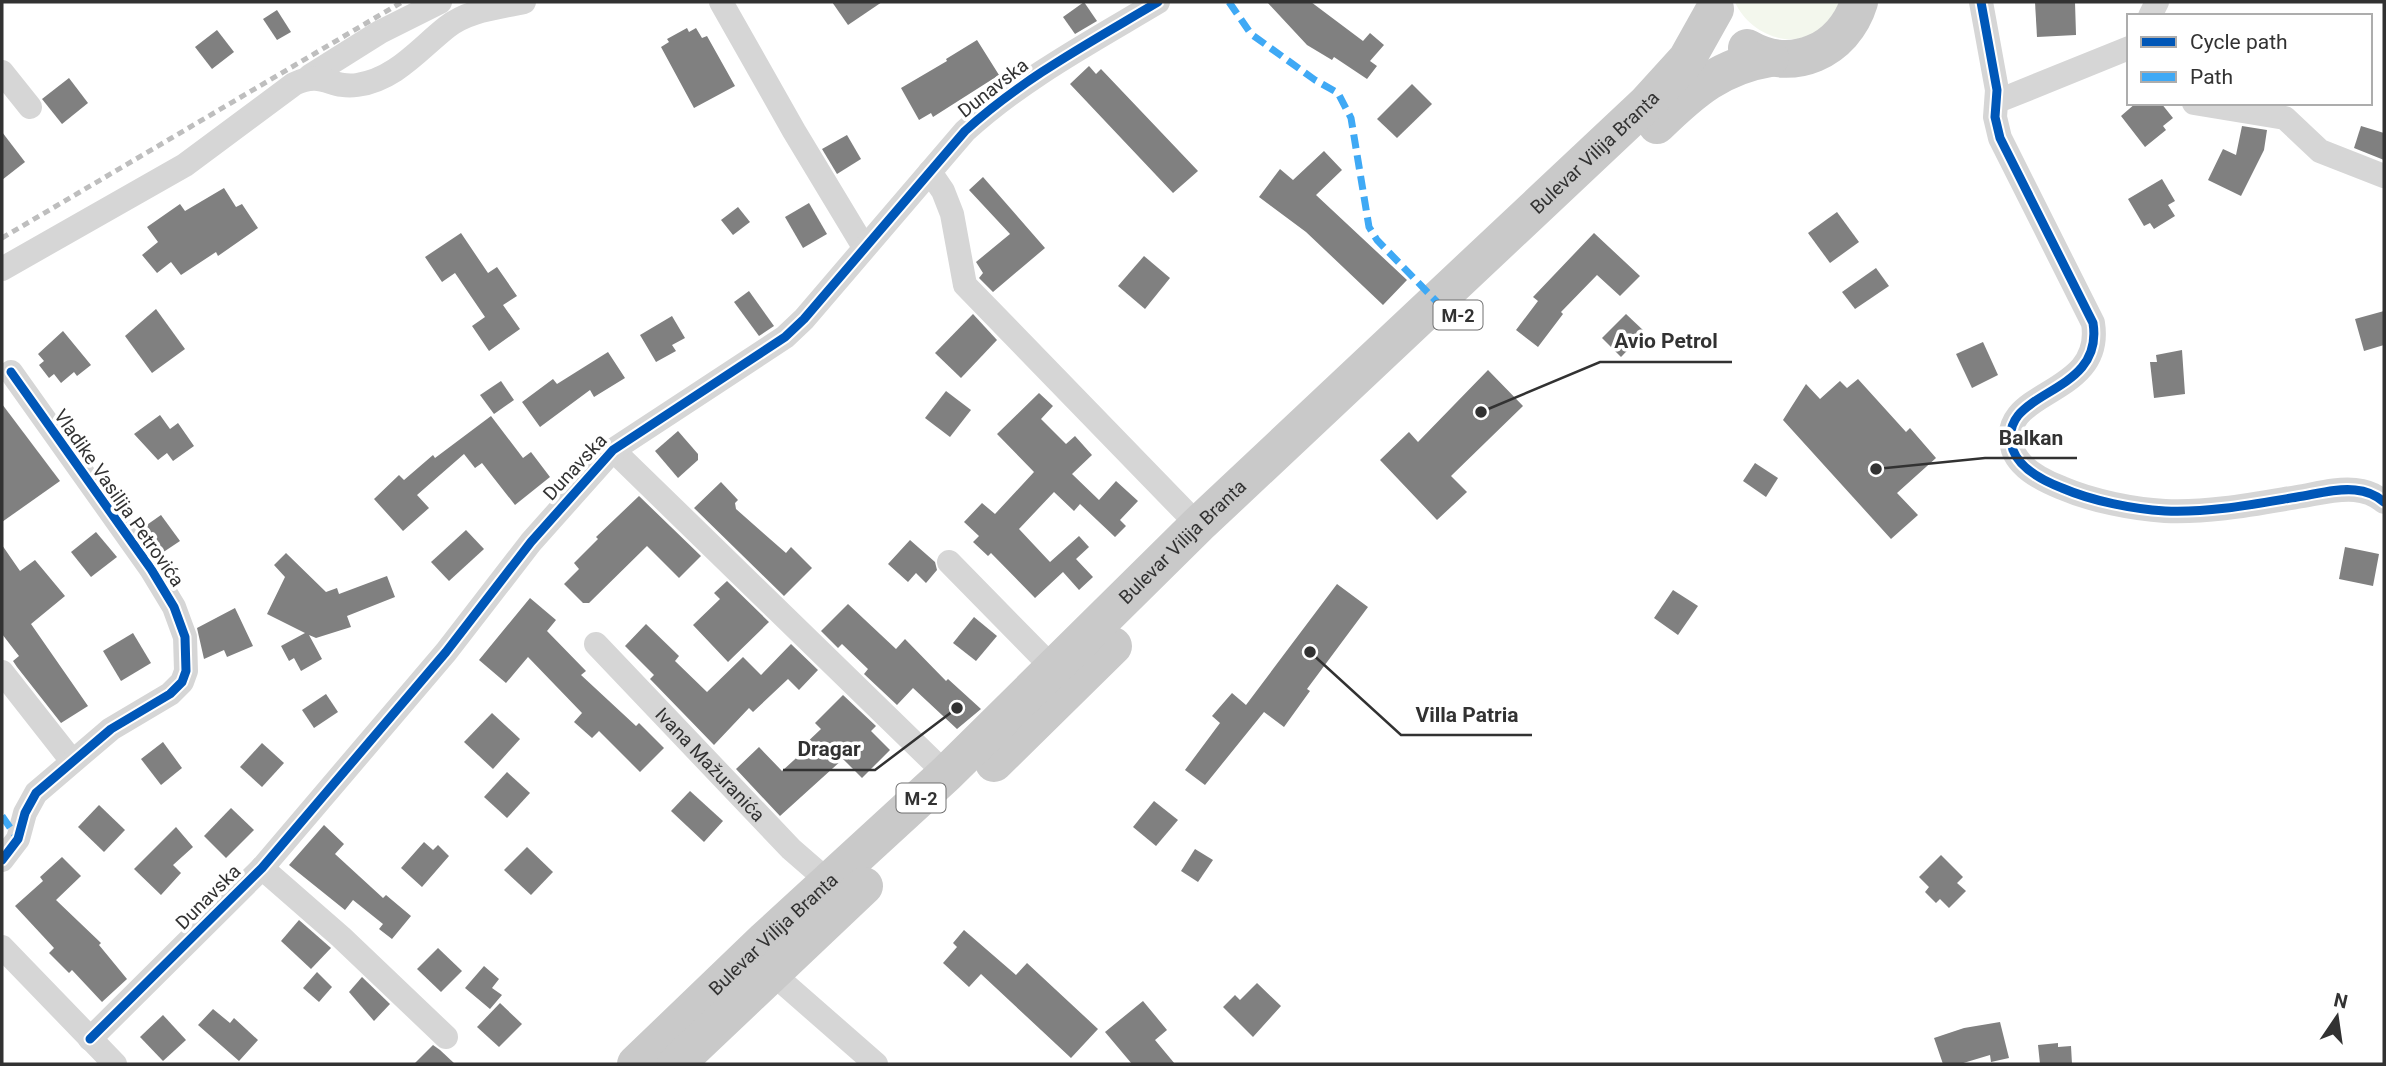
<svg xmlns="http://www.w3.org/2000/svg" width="2386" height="1066" viewBox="0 0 2386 1066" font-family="Roboto,sans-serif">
<rect width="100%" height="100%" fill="#fff"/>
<path fill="#f3f7ed" d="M 1735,2 L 1841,2 C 1835,10 1829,22 1821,28 C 1793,53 1748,33 1735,2 Z"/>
<g fill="#808080">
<polygon points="832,2 882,2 848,25"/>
<polygon points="1084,2 1097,21 1075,34 1063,17"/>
<polygon points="1267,2 1311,2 1363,41 1370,33 1384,45 1370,61 1377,66 1367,79 1334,57 1332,60 1307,45"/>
<polygon points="2035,2 2075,2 2076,35 2037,37"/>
<polygon points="277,10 291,32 277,40 263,19"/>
<polygon points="687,28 689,32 696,28 702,38 707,36 735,86 694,108 661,47 669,42 667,39"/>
<polygon points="217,30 234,52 212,69 195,47"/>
<polygon points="977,40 999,75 933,117 931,113 919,120 901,88 947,61 946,59"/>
<polygon points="1089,66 1096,74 1101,69 1198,171 1173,193 1070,84"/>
<polygon points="69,78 88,103 62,124 42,99"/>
<polygon points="1412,84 1432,104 1397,138 1377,119"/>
<polygon points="2136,103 2161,103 2173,118 2163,126 2166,130 2145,147 2121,116"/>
<polygon points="2242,126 2267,130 2264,150 2241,196 2208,180 2223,149 2236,155"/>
<polygon points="2361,126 2384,133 2384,160 2354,148"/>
<polygon points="2,132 25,162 2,180"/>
<polygon points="847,135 861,159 837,174 822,149"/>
<polygon points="1324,151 1342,170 1316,195 1407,280 1383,305 1306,232 1259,197 1280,169 1293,180"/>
<polygon points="983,177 1045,248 993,292 979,278 983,273 976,262 1010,234 969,190"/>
<polygon points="2162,179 2175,201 2168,205 2175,216 2154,229 2150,223 2144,226 2128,199"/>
<polygon points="224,188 236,207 242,204 258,228 218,256 216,252 181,275 171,262 157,273 142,255 158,242 147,227 180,204 185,211"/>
<polygon points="809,203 827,234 803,248 785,217"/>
<polygon points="738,207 750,222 733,235 721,220"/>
<polygon points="1837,212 1859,242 1830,263 1808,233"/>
<polygon points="461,233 488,273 497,267 517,296 503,305 520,329 489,351 472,326 485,317 455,273 442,282 425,257"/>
<polygon points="1594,233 1640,276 1620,296 1597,275 1561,312 1563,314 1538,347 1516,330 1538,301 1533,297"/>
<polygon points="1144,256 1170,278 1145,309 1118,286"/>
<polygon points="1876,268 1889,286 1855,309 1842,292"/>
<polygon points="749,291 774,326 759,336 734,302"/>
<polygon points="156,309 185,349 152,373 125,336"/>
<polygon points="2384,311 2384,345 2364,351 2355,319"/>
<polygon points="973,314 997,340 961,378 935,353"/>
<polygon points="1626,314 1645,332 1621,357 1602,338"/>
<polygon points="672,316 685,338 672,345 676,351 656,362 640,335"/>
<polygon points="63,331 91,365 77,376 74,372 61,383 54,374 49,378 39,365 44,361 38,354"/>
<polygon points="1983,342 1998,375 1972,388 1956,354"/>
<polygon points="2182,350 2185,394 2154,398 2150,362 2157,362 2156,355"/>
<polygon points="608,352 625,378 594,397 590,390 540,427 522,402 553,379 557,384"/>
<polygon points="1488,370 1523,406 1451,476 1467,492 1437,520 1380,460 1409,432 1418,442"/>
<polygon points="1858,379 1906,432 1910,428 1936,458 1897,493 1918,515 1891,539 1783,420 1806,384 1820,399 1840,381 1847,388"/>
<polygon points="501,381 514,400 494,414 480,395"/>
<polygon points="946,391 971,410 950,437 925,418"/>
<polygon points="1039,393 1053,406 1041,419 1066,444 1075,436 1092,455 1072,474 1099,500 1116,481 1138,501 1120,520 1126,526 1115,537 1080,504 1074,511 1054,492 1019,529 1050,562 1079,536 1089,547 1076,559 1093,577 1079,590 1063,572 1035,598 991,553 988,556 973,542 979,536 964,522 982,503 995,514 1034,472 997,434"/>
<polygon points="2,404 60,481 2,522"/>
<polygon points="160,415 170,429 178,423 194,446 173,461 167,453 158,460 134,434"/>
<polygon points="491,416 523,458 531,452 550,477 515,505 482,463 475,468 464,454 417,495 429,508 403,531 374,499 399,475 404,480 433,455 435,458"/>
<polygon points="678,431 698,454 698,460 678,478 655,451"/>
<polygon points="1755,463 1778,478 1766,497 1743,481"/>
<polygon points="721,482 738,500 735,503 736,509 786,553 791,547 812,568 784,596 694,508"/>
<polygon points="639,496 701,556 679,578 647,546 589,603 583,603 564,584 579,569 574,563 598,539 596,537"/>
<polygon points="161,515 180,541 159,555 141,529"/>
<polygon points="466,530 484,549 449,581 431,562"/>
<polygon points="96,532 117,557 91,577 71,552"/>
<polygon points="910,540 935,562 937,570 926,583 916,573 908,582 888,564"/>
<polygon points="2,545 20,571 35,560 65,596 31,624 88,706 61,723 17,667 13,661 19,656 2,634"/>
<polygon points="2345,547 2379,554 2373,586 2339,579"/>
<polygon points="286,553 326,592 337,588 339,594 387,576 395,597 347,616 351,627 316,638 309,635 322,659 301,671 294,658 289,661 281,646 305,633 267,614 285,577 274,565"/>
<polygon points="727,581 769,622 728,662 693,625 720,599 714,593"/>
<polygon points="1337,584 1368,607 1307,689 1310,691 1284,727 1264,712 1205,785 1185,770 1220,723 1212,716 1232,693 1246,705"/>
<polygon points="1673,590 1698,606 1678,635 1654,618"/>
<polygon points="530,598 556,620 547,631 586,671 581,675 636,726 639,723 664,748 640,772 599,731 592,738 574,722 582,713 528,657 506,683 479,660"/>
<polygon points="848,604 896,649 905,639 946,681 948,679 981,709 957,729 913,688 897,705 864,674 868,669 842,644 838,648 821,631"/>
<polygon points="235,608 253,646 227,657 224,650 204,659 197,628"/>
<polygon points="974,617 997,636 976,661 953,643"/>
<polygon points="646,624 679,656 675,661 707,692 743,657 761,675 791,644 818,670 799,690 788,679 753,712 749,708 714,745 650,679 654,675 625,646"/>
<polygon points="133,633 151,663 121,681 103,651"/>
<polygon points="326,694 338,712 314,728 302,710"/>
<polygon points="843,695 876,726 871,731 890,750 862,778 843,759 780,816 736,769 759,747 782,771 805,750 802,747 821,729 815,723"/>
<polygon points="492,713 520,739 493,769 464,742"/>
<polygon points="163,742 182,768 161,785 141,759"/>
<polygon points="262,743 284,763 262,787 240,767"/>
<polygon points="507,772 530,793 507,818 484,797"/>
<polygon points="690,791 723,821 704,842 671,811"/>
<polygon points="1154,801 1178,820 1156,846 1133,827"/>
<polygon points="99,805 125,830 104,852 78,827"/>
<polygon points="231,808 254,830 226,858 204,836"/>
<polygon points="324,825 344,844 335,854 383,898 386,895 411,916 392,939 379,929 383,924 353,900 345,910 289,865"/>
<polygon points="176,827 193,847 173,865 181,873 161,895 134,869"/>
<polygon points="424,842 433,850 438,845 449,856 422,887 401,868"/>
<polygon points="527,847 553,872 531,895 504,870"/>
<polygon points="1195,849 1213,860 1198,882 1181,871"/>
<polygon points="1941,855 1963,877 1957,883 1966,891 1949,908 1940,899 1936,903 1925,892 1929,887 1919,877"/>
<polygon points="62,857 81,876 56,900 101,943 99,945 127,979 102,1002 72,970 69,973 49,953 54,948 15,906 43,881 40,877"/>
<polygon points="299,920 331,948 311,969 281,941"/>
<polygon points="964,930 1016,975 1027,963 1098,1029 1071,1058 981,974 969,987 943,963 957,947 953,943"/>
<polygon points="438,948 462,971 441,992 417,969"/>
<polygon points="484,966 499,979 492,988 502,995 490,1009 465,988"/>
<polygon points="317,972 332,987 319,1002 303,988"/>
<polygon points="362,977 390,1004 374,1021 349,992"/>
<polygon points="1257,983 1281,1006 1253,1037 1223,1007 1235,995 1240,1000"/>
<polygon points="1143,1001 1167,1030 1155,1040 1175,1064 1132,1064 1105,1032"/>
<polygon points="500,1003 522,1024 499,1047 477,1027"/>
<polygon points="213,1009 230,1023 234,1018 258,1040 239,1061 198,1025"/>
<polygon points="163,1015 186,1040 163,1061 140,1037"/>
<polygon points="2000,1022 2009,1058 1991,1062 1990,1055 1960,1064 1943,1064 1934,1038 1964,1028"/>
<polygon points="2058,1043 2058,1047 2071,1046 2072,1064 2040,1064 2038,1045"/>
<polygon points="433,1045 440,1050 455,1064 414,1064"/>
</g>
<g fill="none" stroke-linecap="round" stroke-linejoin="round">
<g stroke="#d6d6d6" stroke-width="24">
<polyline points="721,2 794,131 864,247"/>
<path d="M 1981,2 L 1997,90 L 1995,117 L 2000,138 L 2093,323 C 2105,399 1993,388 2013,450 C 2020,469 2044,481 2062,488 C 2092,501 2133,509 2165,511 C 2209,513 2255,504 2297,497 C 2316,494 2337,488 2355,490 C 2366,491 2376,495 2384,502"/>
<polyline points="2150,16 2157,2"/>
<polyline points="2,72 30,107"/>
<polyline points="310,76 380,32 440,2"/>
<polyline points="1998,101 2129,48"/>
<polyline points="2194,103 2285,118 2320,151 2384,176"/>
<polyline points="930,172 943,191 952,214 965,285 1198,525"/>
<path d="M 2,269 L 185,165 L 294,84 C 323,70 330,89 357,85 C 395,80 419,49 447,27 C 469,10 498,8 524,2"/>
<polyline points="613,450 946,774"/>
<polyline points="949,562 1053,668"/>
<path id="s1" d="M 596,644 L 791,849 L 829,882"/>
<polyline points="2,672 72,761"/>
<polyline points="2,860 18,839 25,813 36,793 111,729 170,694 182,682 186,671 185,637 174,607 151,569 11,372"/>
<polyline points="262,868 341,937 446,1037"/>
<polyline points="2,947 115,1064"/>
<polyline points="772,973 876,1064"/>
<path d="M 90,1039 L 262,868 L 446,652 L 531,542 L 613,450 L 785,337 L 804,319 L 965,131 C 1023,78 1091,42 1158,2"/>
</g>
<g stroke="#c9c9c9" stroke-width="38">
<path d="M 1747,48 C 1792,74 1844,51 1859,2"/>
<path d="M 1657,125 C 1693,90 1721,66 1770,58"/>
<polyline points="994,763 1113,646"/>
<path id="s2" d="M 636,1064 L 765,940 L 946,774 L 1198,525 L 1647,103 L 1687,59 L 1715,9"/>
<polyline points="676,1064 864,886"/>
</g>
<polyline stroke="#bebebe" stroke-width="5" stroke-dasharray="7 5" stroke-linecap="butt" points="2,238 402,2"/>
<g stroke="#3fa9f5" stroke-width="7" stroke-dasharray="14 7" stroke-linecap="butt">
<polyline points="1229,2 1251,34 1315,80 1338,93 1351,118 1369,227 1377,240 1437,302"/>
<polyline points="2,816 18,839"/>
</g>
<g stroke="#fff" stroke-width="13">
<g id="cycleway">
<path d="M 1981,2 L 1997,90 L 1995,117 L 2000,138 L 2093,323 C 2105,399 1993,388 2013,450 C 2020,469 2044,481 2062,488 C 2092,501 2133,509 2165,511 C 2209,513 2255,504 2297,497 C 2316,494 2337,488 2355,490 C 2366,491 2376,495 2384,502"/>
<polyline points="2,860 18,839 25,813 36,793 111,729 170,694 182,682 186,671 185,637 174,607 151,569 11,372"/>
<path d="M 90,1039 L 262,868 L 446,652 L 531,542 L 613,450 L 785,337 L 804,319 L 965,131 C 1023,78 1091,42 1158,2"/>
</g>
</g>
<use href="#cycleway" stroke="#0057b8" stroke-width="9"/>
</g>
<g text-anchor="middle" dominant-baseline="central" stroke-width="7" stroke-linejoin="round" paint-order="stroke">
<g fill="#fff" stroke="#707070" stroke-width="2">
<rect x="1433.5" y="300.5" width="49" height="29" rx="5"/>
<rect x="896.5" y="783.5" width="49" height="29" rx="5"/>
</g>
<g font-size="18" font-weight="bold" fill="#323232">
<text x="1458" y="315">M-2</text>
<text x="921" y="798">M-2</text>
</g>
<g font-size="19" fill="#323232" stroke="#fff">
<text transform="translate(993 88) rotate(-38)">Dunavska</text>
<text stroke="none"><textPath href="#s2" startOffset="1323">Bulevar Vilija Branta</textPath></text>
<text transform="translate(575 467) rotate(-47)">Dunavska</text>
<text transform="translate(119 498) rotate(55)">Vladike Vasilija Petrovića</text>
<text stroke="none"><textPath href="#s2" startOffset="756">Bulevar Vilija Branta</textPath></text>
<text stroke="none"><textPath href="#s1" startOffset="166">Ivana Mažuranića</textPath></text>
<text transform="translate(208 897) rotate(-45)">Dunavska</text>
<text stroke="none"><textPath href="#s2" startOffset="189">Bulevar Vilija Branta</textPath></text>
</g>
</g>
<path fill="none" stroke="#323232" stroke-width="2.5" d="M1481 412L1600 362H1732M1876 469L1985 458H2077M1310 652L1401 735H1532M957 708L875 770H783"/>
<g fill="#323232" stroke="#fff" stroke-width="2.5">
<circle cx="1481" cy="412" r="7"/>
<circle cx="1876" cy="469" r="7"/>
<circle cx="1310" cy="652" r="7"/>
<circle cx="957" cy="708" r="7"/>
</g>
<g font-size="21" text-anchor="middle" font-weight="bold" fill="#323232" stroke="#fff" stroke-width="7" stroke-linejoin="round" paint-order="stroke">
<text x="1666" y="348">Avio Petrol</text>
<text x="2031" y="445">Balkan</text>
<text x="1467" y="722">Villa Patria</text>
<text x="829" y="756">Dragar</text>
</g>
<rect width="2386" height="1066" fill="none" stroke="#323232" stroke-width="7"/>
<rect x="2127" y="14" width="245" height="91" fill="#ffffff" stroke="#adadad" stroke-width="2"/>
<rect x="2141" y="37" width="35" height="10" fill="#0057b8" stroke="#adadad" stroke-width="2"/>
<text x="2190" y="49" font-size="21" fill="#323232">Cycle path</text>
<rect x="2141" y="72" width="35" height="10" fill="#3fa9f5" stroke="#adadad" stroke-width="2"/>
<text x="2190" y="84" font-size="21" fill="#323232">Path</text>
<g transform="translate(2337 1017) rotate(13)" stroke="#ffffff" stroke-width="5" paint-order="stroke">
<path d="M0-5L12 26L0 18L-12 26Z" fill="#323232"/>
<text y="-10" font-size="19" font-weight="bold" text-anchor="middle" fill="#323232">N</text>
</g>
</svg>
